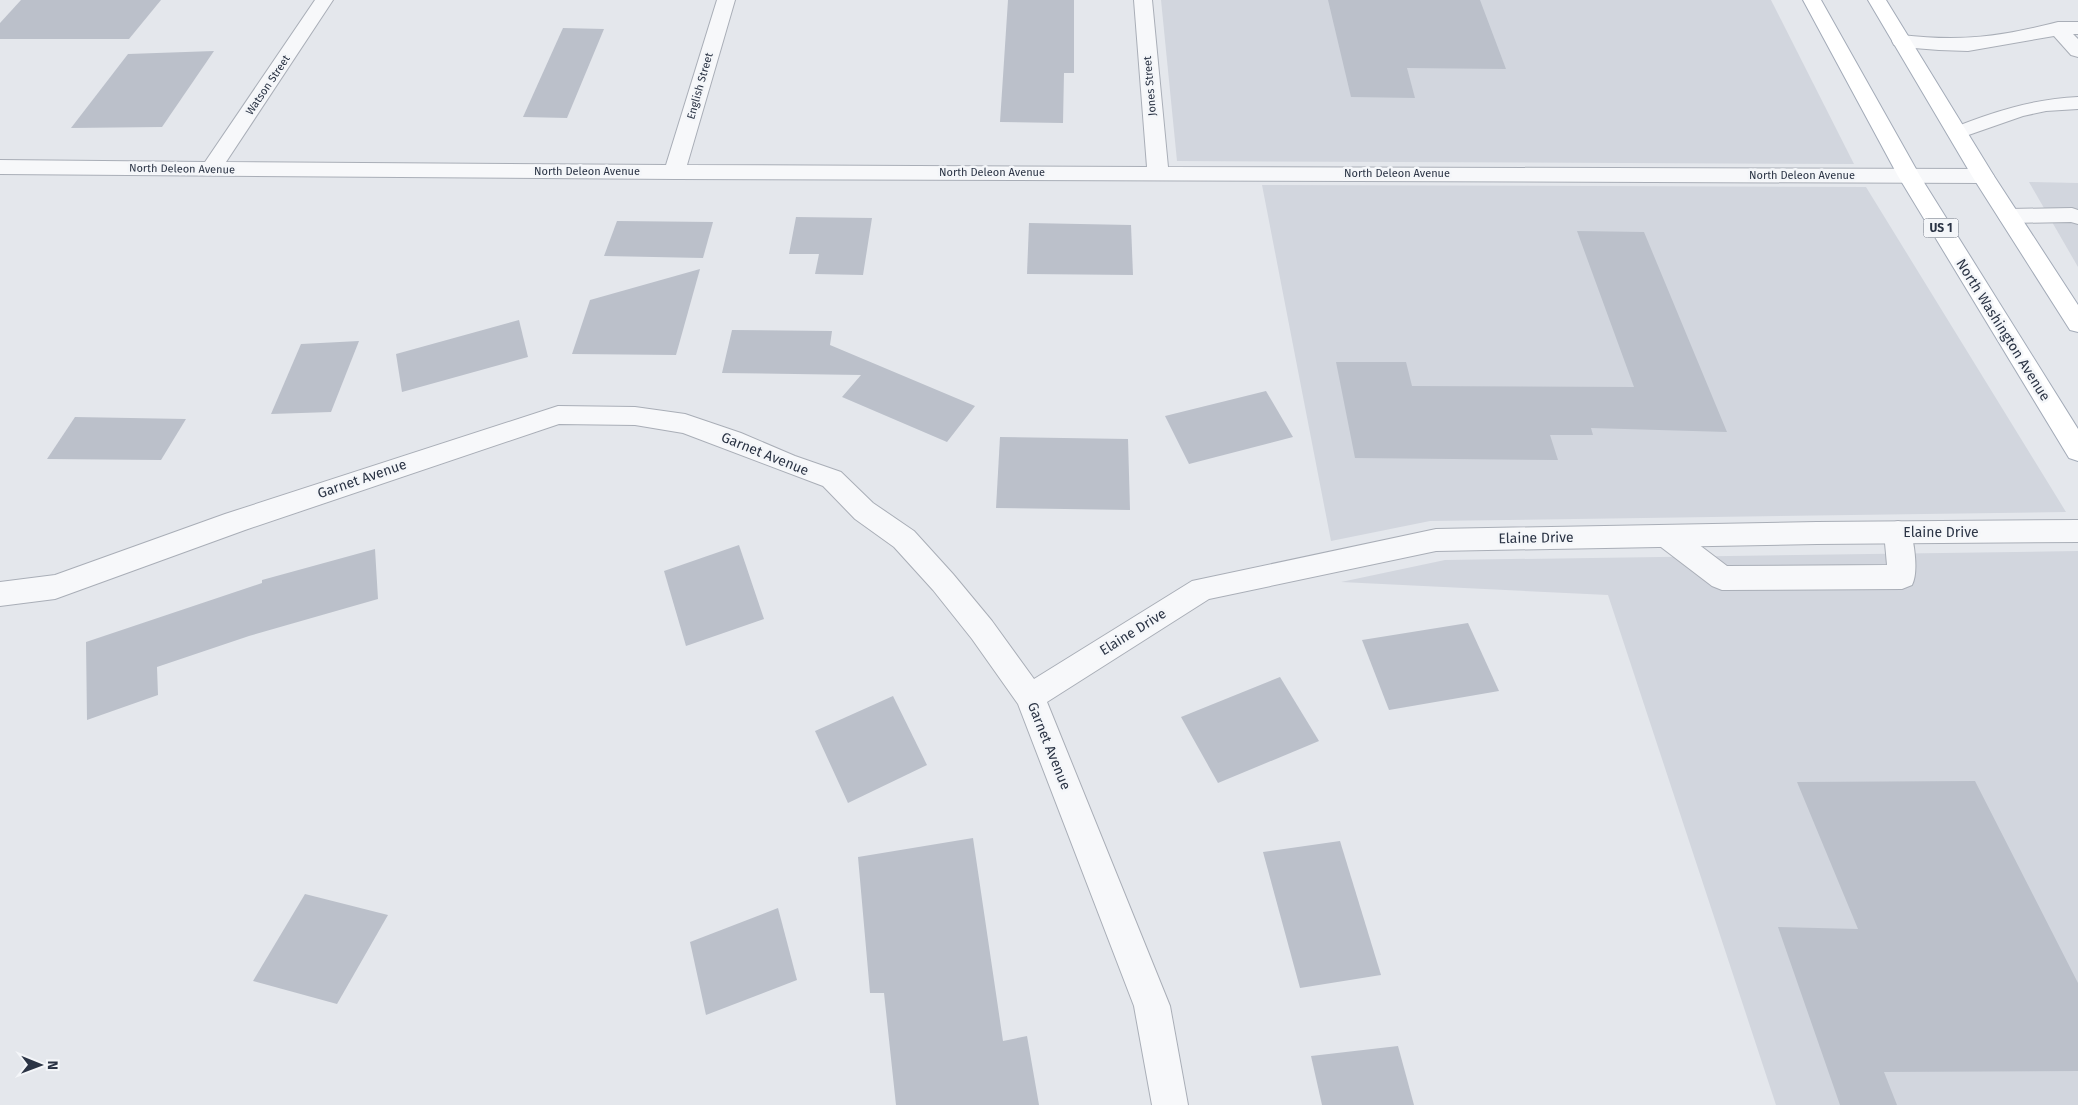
<svg xmlns="http://www.w3.org/2000/svg" width="2078" height="1105" viewBox="0 0 2078 1105" font-family="'Fira Sans',sans-serif">
<rect width="100%" height="100%" fill="#e4e7ec"/>
<g fill="#d2d6de">
<polygon points="1161,0 1771,0 1854,164 1177,161"/>
<polygon points="2029,182 2078,183 2078,267"/>
<polygon points="1262,185 1866,187 2066,512 1430,521 1331,541"/>
<polygon points="2078,551 2078,1105 1776,1105 1608,595 1341,582 1445,560"/>
</g>
<g fill="#bbc0ca">
<polygon points="21,0 161,0 129,39 0,39 0,23"/>
<polygon points="1008,0 1074,0 1074,73 1064,73 1063,123 1000,122"/>
<polygon points="1328,0 1480,0 1506,69 1407,68 1415,98 1351,97"/>
<polygon points="563,28 604,29 567,118 523,117"/>
<polygon points="214,51 162,127 71,128 128,54"/>
<polygon points="796,217 872,218 863,275 815,274 819,254 789,254"/>
<polygon points="617,221 713,222 703,258 604,256"/>
<polygon points="1029,223 1131,225 1133,275 1027,274"/>
<polygon points="1577,231 1644,232 1727,432 1591,428 1593,435 1550,435 1558,460 1355,458 1336,362 1406,362 1412,386 1634,387"/>
<polygon points="700,269 676,355 572,354 590,300"/>
<polygon points="519,320 528,357 402,392 396,354"/>
<polygon points="732,330 832,331 830,345 975,406 947,442 842,397 861,375 722,373"/>
<polygon points="359,341 331,412 271,414 301,344"/>
<polygon points="1266,391 1293,437 1189,464 1165,416"/>
<polygon points="75,417 186,419 161,460 47,459"/>
<polygon points="1000,437 1128,439 1130,510 996,508"/>
<polygon points="739,545 764,619 686,646 664,571"/>
<polygon points="375,549 378,599 249,636 157,667 158,695 87,720 86,642 262,583 262,580"/>
<polygon points="1468,623 1499,691 1389,710 1362,640"/>
<polygon points="1280,677 1319,741 1218,783 1181,717"/>
<polygon points="893,696 927,765 848,803 815,731"/>
<polygon points="1975,781 2078,983 2078,1071 1884,1072 1897,1105 1840,1105 1778,927 1858,929 1797,782"/>
<polygon points="973,838 1003,1041 1027,1036 1039,1105 896,1105 884,993 870,993 858,857"/>
<polygon points="1340,841 1381,975 1300,988 1263,852"/>
<polygon points="305,894 388,915 337,1004 253,981"/>
<polygon points="778,908 797,980 706,1015 690,942"/>
<polygon points="1398,1046 1414,1105 1322,1105 1311,1056"/>
</g>
<g fill="none" stroke-linecap="round" stroke-linejoin="round">
<g stroke="#a9aeb7" stroke-width="2">
<g id="lane">
<polygon points="2072,208 2078,210 2078,224 2071,222 2009,223 2001,221 1998,216 2001,211 2009,209"/>
<path d="M 1898,521 L 1908,524 C 1914,538 1919,572 1912,585 L 1902,589 L 1722,590 L 1712,586 L 1657,544 L 1653,536 L 1657,528 L 1667,525 L 1677,528 L 1727,566 L 1887,565 L 1884,532 L 1888,524 Z"/>
</g>
</g>
<g stroke="#a9aeb7" stroke-width="2">
<g id="street">
<polygon points="315,0 333,0 226,162 666,165 717,0 735,0 687,165 1147,167 1134,0 1152,0 1168,167 1983,169 1990,171 1994,176 1990,181 1983,183 675,179 0,174 0,160 205,162"/>
<path d="M 2058,22 L 2078,22 L 2078,34 L 2073,34 L 2078,39 L 2078,57 L 2071,55 L 2054,36 L 1968,51 L 1939,50 L 1901,47 L 1894,45 L 1892,41 L 1894,37 L 1901,35 C 1961,42 2000,37 2058,22 Z"/>
<path d="M 2078,97 L 2078,109 L 2046,111 L 2023,116 L 1957,139 L 1950,137 L 1947,133 L 1950,129 C 1992,112 2033,99 2078,97 Z"/>
<polygon points="558,406 635,407 685,414 741,433 795,456 841,472 873,503 914,531 953,574 992,621 1034,679 1192,581 1436,529 1817,522 2078,520 2078,542 1817,544 1436,551 1209,599 1047,702 1170,1006 1188,1105 1152,1105 1134,1006 1018,704 972,639 933,590 894,547 855,519 823,486 683,433 635,425 559,424 245,530 55,599 0,606 0,582 55,575 225,514"/>
</g>
</g>
<g stroke="#a3abb8" stroke-width="2">
<g id="primary">
<polygon points="1803,0 1821,0 1920,176 2078,429 2078,461 2069,458 1898,176"/>
<polygon points="1868,0 1886,0 1994,176 2078,305 2078,332 2070,330 1972,176"/>
</g>
</g>
<use href="#lane" fill="#f7f8fa" fill-rule="evenodd"/>
<use href="#street" fill="#f7f8fa" fill-rule="evenodd"/>
<use href="#primary" fill="#fff" fill-rule="evenodd"/>
</g>
<g text-anchor="middle" dominant-baseline="central" stroke-width="5" stroke-linejoin="round" paint-order="stroke">
<g font-size="11" fill="#2b3445" stroke="#f4f6f9">
<text transform="translate(268 85) rotate(-56)">Watson Street</text>
<text transform="translate(700 86) rotate(-74)">English Street</text>
<text transform="translate(1150 86) rotate(-95)">Jones Street</text>
<text transform="translate(182 169) rotate(1)">North Deleon Avenue</text>
<text x="587" y="171">North Deleon Avenue</text>
<text x="992" y="172">North Deleon Avenue</text>
<text x="1397" y="173">North Deleon Avenue</text>
<text x="1802" y="175">North Deleon Avenue</text>
</g>
<rect fill="#f4f6f9" stroke="#676e7b" stroke-width="1" x="1923.5" y="218.5" width="35" height="19" rx="4"/>
<g font-size="12" font-weight="bold" fill="#2b3445">
<text x="1941" y="228">US 1</text>
</g>
<g font-size="14" fill="#2b3445" stroke="#f4f6f9">
<text transform="translate(2003 330) rotate(58)">North Washington Avenue</text>
<text transform="translate(765 454) rotate(22)">Garnet Avenue</text>
<text transform="translate(362 479) rotate(-19)">Garnet Avenue</text>
<text x="1941" y="532">Elaine Drive</text>
<text transform="translate(1536 538) rotate(-1)">Elaine Drive</text>
<text transform="translate(1133 632) rotate(-32)">Elaine Drive</text>
<text transform="translate(1049 746) rotate(68)">Garnet Avenue</text>
</g>
</g>
<g transform="translate(40 1065) rotate(91)" stroke="#f4f6f9" stroke-width="4" paint-order="stroke">
<path d="M0-4L9 19L0 12L-9 19Z" fill="#2b3445"/>
<text y="-8" font-size="14" font-weight="bold" text-anchor="middle" fill="#2b3445">N</text>
</g>
</svg>
